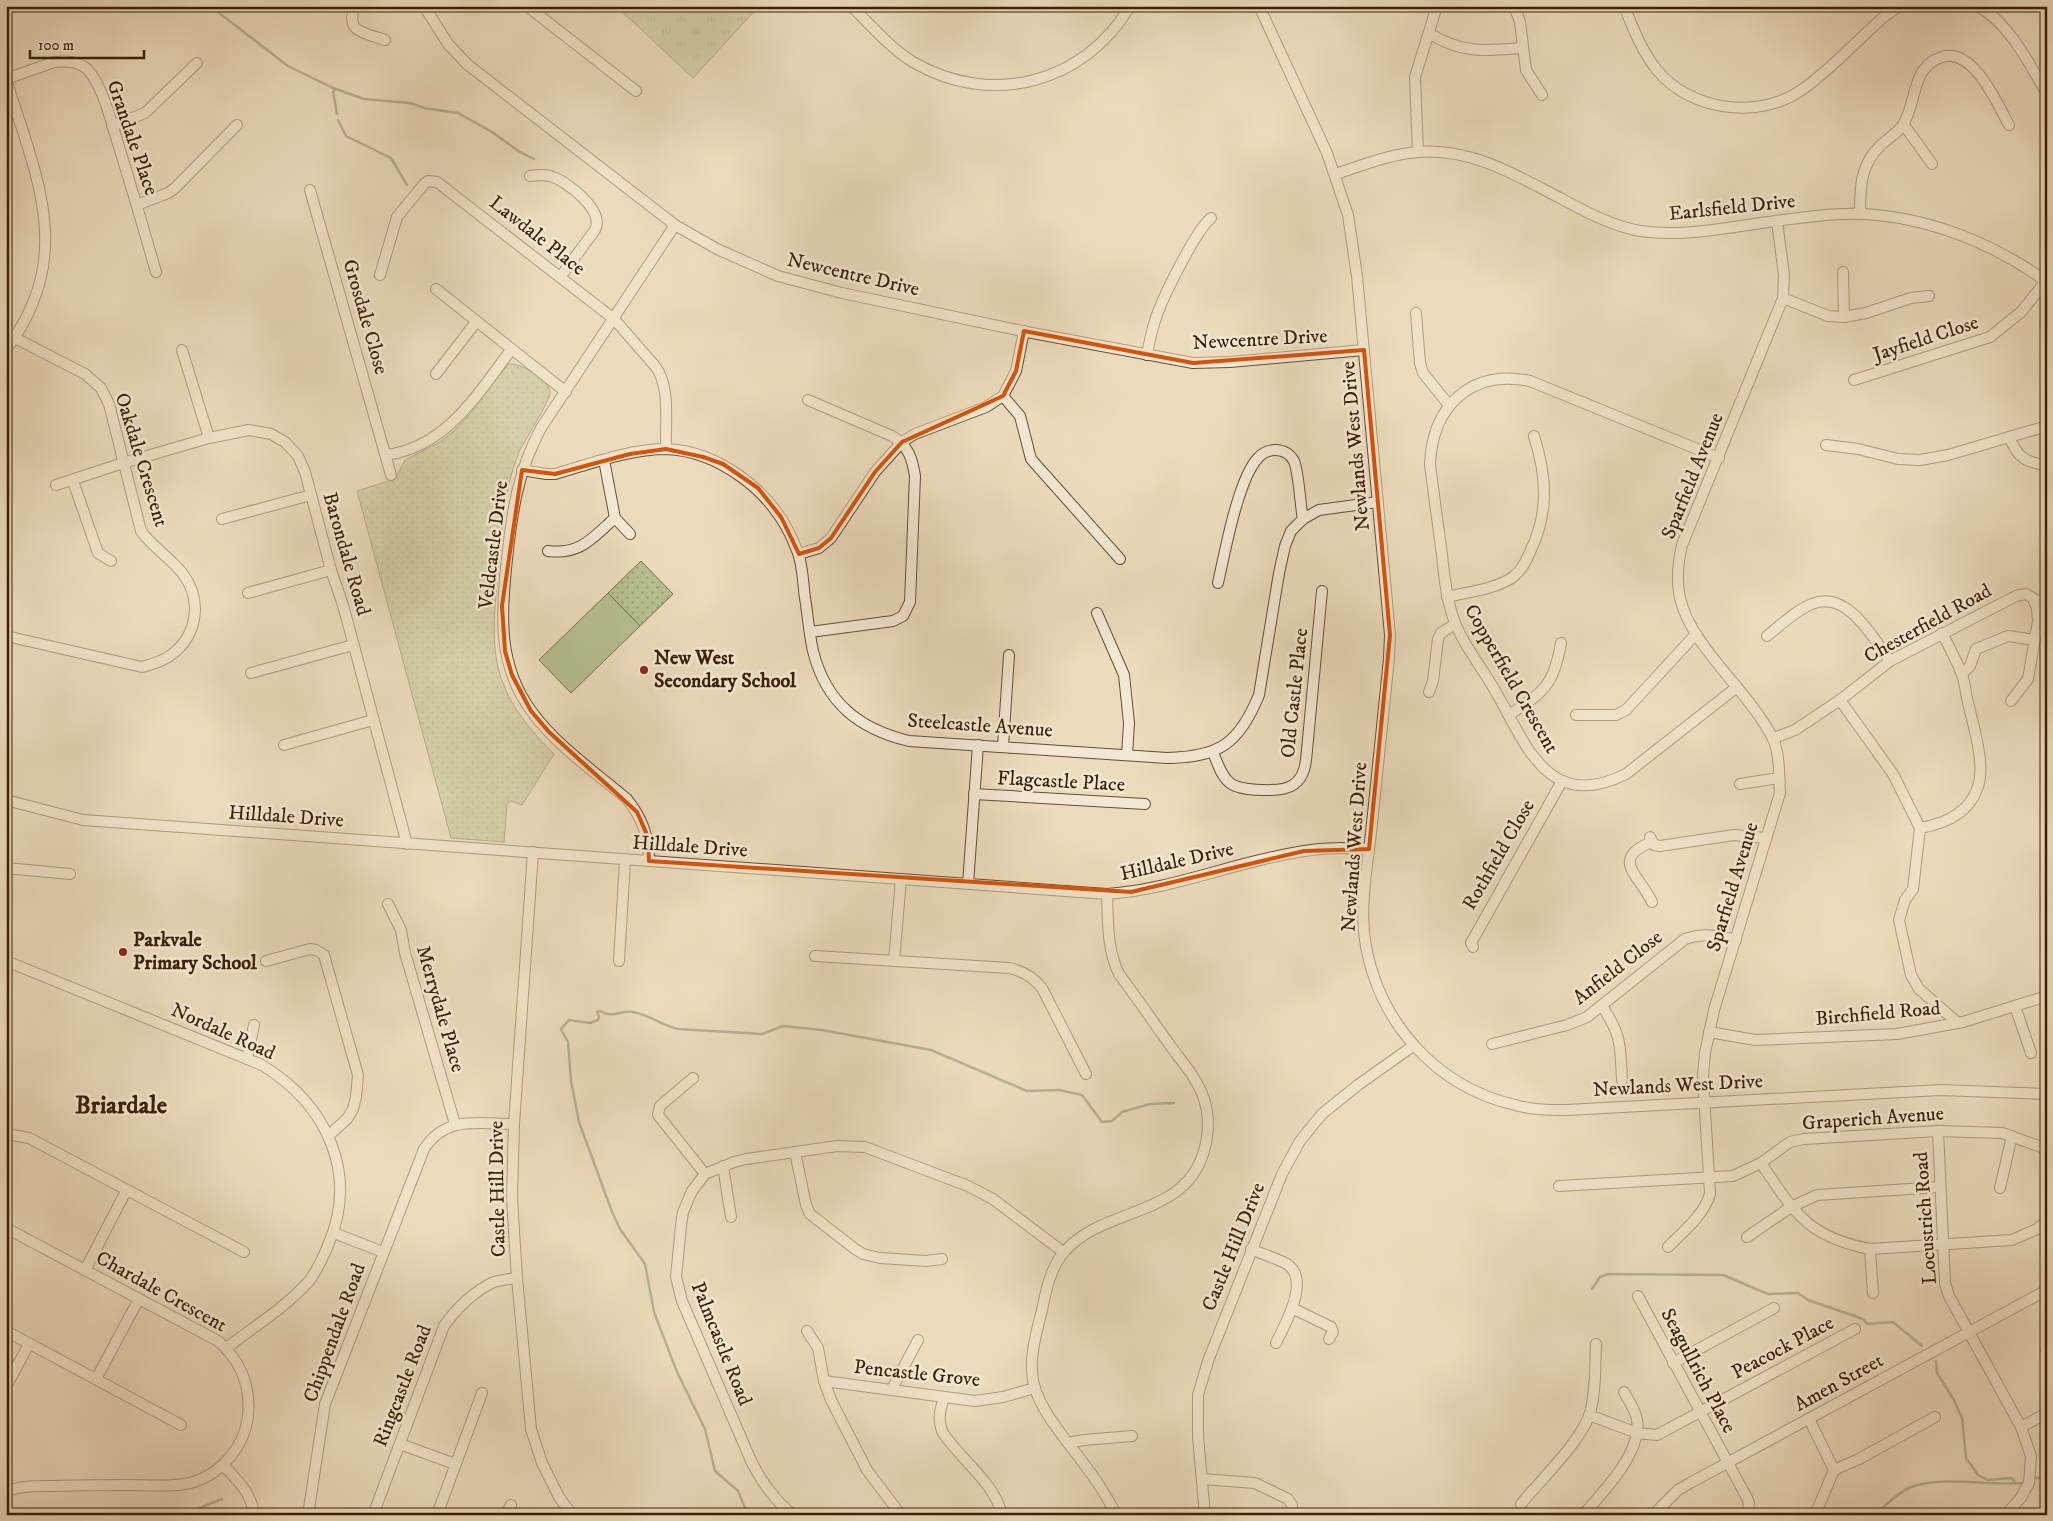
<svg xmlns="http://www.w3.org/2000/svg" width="2053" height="1521" viewBox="0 0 2053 1521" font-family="'IM FELL DW Pica',serif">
<defs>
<pattern id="grass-dots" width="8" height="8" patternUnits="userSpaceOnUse" patternTransform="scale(1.25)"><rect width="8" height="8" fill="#b7c091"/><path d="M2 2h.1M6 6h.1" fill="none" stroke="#969b74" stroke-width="1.8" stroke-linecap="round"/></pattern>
<pattern id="park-tufts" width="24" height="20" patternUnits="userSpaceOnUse" patternTransform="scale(1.25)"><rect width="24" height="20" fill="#b7c091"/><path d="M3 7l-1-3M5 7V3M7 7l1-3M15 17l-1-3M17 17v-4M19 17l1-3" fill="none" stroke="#969b74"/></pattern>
</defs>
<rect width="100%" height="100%" fill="#ecdcbd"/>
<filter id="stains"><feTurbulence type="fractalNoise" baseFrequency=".004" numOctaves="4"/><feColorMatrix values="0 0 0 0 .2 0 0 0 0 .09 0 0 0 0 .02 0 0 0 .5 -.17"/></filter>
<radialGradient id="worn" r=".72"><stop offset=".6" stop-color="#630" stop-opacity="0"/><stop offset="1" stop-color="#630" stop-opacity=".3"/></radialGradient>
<g fill="url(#grass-dots)" stroke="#79704a">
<path d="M 508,364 C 520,362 548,379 550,392 C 551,400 524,441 519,452 C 506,483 503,520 500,553 C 491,646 483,684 554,754 L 522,805 L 511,801 L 507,804 L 504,842 L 451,838 L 357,491 L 395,479 L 405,460 L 440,442 L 454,431 L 470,414 Z"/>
<polygon points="641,561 673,594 640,626 608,593"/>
</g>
<polygon fill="url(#park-tufts)" stroke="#79704a" points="616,6 759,6 693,78"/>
<polygon fill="#b7c091" stroke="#79704a" points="608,593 640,626 571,693 539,660"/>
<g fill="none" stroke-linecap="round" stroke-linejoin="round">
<g stroke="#737d6c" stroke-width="2.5">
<polyline points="210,6 288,66 333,88 364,99 410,103 424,108 458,113 492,132 520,152 534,159"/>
<polyline points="335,89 333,92 337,114"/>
<polyline points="338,120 346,136 391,158 407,185"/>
<polyline points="1592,1289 1600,1277 1608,1274 1723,1275 1768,1294 1798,1293 1808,1300 1855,1316 1864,1320 1867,1324 1893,1322 1922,1346"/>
<polyline points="1936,1361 1937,1373 1954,1400 1962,1418 1966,1458 1978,1475 1988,1480 2011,1478 2016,1483"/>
<polyline points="2035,1478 2047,1478"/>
<polyline points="177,1515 187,1513 222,1499"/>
<path d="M 752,1515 L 745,1508 L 738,1491 L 715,1471 L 705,1429 L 677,1372 L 654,1312 L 645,1264 L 620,1229 L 612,1212 L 579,1122 L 571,1081 L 568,1042 L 561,1029 L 569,1020 L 590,1023 L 598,1020 L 599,1017 L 597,1012 L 600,1011 C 614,1019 618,1010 633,1012 C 649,1015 662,1025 678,1029 L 762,1034 L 783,1026 L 822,1030 L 931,1050 L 1027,1091 L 1059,1090 L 1082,1095 L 1102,1122 L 1112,1121 L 1122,1112 L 1150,1104 L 1174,1103"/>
<path d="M 1877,1515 C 1883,1506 1903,1489 1914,1486 C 1948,1476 1987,1486 2023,1483"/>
</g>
<g stroke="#674e32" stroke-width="12">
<g id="minor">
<polyline points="424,6 448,44 468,65 675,225 717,249 778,276 842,293 1027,332 1193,363 1230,362 1364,350"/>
<polyline points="527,6 636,91"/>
<path d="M 851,6 C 871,25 890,48 913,62 C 991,108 1085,83 1130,6"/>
<path d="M 1259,6 L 1327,153 L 1348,215 L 1357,276 L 1390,635 L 1389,659 C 1383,717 1377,775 1371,833 C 1367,869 1359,910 1366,946 C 1380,1024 1437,1087 1515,1105 C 1532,1110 1550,1110 1567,1110 L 1941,1090 L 2047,1094"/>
<polyline points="1514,6 1520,22 1526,70 1542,95"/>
<path d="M 1624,6 C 1633,28 1642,52 1657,70 C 1689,110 1757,120 1800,91 C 1831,70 1857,40 1886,15 L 1900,6"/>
<path d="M 1977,6 C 2008,21 2030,65 2047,94"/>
<path d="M 353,7 C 353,12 351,19 353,24 C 356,33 377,37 385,40"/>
<path d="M 1429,33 C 1461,54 1486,51 1523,48"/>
<path d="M 6,79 L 54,62 C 66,61 78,61 87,69 C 103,85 112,125 119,147 C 132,189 144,230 156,272"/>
<path d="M 6,79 C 37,179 76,256 6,350"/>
<polyline points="1904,125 1932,164"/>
<polyline points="112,126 145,113 197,63"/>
<polyline points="1418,152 1415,77 1437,6"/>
<path d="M 1336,174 C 1363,165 1390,154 1419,152 C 1471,148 1516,175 1560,198 C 1586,212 1612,226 1640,231 C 1683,237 1726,228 1768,222 C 1798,218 1831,213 1862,214 C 1928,217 1993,243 2047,282"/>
<path d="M 530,176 C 538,175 546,174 553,177 C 569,183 605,211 595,230 L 561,276"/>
<polyline points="310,190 391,475"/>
<polyline points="137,205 168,193 175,188 237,125"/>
<path d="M 1860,214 C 1860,187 1860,164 1882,144 C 1889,138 1900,131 1904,123 C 1912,109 1913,91 1920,76 C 1925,66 1932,60 1942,57 C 1973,47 1997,103 2009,125"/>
<polyline points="1843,272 1844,317"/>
<path d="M 380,275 L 397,217 L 424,184 L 428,181 L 437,182 L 614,319 L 655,366 C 671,386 665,425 666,449"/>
<polyline points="436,289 566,392"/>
<polyline points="1783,298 1828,316 1844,317 1866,313 1911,298 1929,296"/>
<polyline points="1416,313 1420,363 1423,373 1449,405"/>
<polyline points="182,350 209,438"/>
<path d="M 1147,355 C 1149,344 1151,332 1155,321 C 1161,300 1196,230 1211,218"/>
<polyline points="436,374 476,322"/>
<polyline points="1854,380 1990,337 2021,312 2046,281"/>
<polyline points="1003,396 1020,416 1031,459 1120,559"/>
<path d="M 808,400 L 892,436 C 908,446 912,457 915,476 L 910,602 L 903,616 L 893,621 L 810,632"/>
<path d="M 2009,437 C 2019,459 2024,461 2047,466"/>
<polyline points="1826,445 1858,449 1898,459 1920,460 1948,455 2047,426"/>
<path d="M 386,455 C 447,447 477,394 511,350"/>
<path d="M 1719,458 L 1530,381 C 1471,369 1432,406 1430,465 C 1434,495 1438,525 1442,555 C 1444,575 1446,595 1452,614 C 1459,639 1480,665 1493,687 C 1525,741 1546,814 1626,774 L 1737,687"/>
<polyline points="604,460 615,518 630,534"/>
<path d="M 522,470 L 546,474 L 555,474 C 590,464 629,449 666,449 C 693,450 719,461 740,476 C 767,495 787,522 798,553 C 803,567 803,584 805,598 C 808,616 809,634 813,651 C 826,703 859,729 909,741 L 1167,758 C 1219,757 1239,744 1259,695 L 1279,573 L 1285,546 L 1291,531 L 1303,519 L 1319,510 L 1378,502"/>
<polyline points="73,481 98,553 111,561"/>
<polyline points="56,485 123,463 209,438 249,430 271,434 285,442 298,456 305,472 331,570 343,605 407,844"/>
<polyline points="222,519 311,495"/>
<path d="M 548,551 C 581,555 592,538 615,518"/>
<polyline points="799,554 819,548 831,538 875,472 902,442 915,434 986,407 1003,396 1016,371 1024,331"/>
<path d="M 1218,583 C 1225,552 1238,479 1258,458 C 1262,453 1269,450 1275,450 C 1283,450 1290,454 1294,461 C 1299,473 1300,504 1303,519"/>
<polyline points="248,593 331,570"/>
<path d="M 1447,597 C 1468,592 1496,589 1513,577 C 1522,570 1526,561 1530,552 C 1549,513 1547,477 1534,436"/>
<polyline points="2034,601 2047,600"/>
<polyline points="1097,613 1124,675 1129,723 1127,755"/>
<path d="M 6,636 L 142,667 C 152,664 162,662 171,655 C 197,636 203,601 183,574 C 171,558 153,548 141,531 L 109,404 L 101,388 L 85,374 L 15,338"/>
<path d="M 1767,636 C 1781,625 1796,610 1812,604 C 1847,589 1873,638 1890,661"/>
<polyline points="251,673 353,645"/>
<polyline points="1962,674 1970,666 1976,649 2008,636 2035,640"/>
<polyline points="1429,692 1433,681 1438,639 1441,633 1455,624"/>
<polyline points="1840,700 1893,774 1920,828 1913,889 1905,900 1899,920 1911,975 1919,989 1958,1023"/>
<path d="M 1509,715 C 1544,692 1554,685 1561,643"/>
<polyline points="1576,715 1616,715 1626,710 1696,634"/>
<polyline points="1774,738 1795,730 1840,700 1890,661 2016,596 2026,594 2033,598 2037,609 2038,621 2028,679 2011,701"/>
<polyline points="284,745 373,720"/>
<polyline points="1003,746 1009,655"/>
<path d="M 1213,752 C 1217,762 1221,776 1230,783 C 1240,791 1282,793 1293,785 C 1305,777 1306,763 1307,750 L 1322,591"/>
<polyline points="1740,784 1779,778"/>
<polyline points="974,794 1145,804"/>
<path d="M 6,800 L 83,820 L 1107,894 C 1175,889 1237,861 1304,851 C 1326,847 1347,848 1369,849"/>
<path d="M 1920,828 C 1944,824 1968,814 1977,789 C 1987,766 1972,722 1967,698 C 1965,690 1965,682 1962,675 C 1957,661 1949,647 1942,633"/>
<polyline points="1650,837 1654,845 1660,846 1734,835 1765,838"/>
<path d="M 1652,842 C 1608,859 1641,877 1652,902"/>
<polyline points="533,852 514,1124 512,1198 517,1278 531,1429 542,1463 559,1497 572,1515"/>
<path d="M 649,861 C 649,836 642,818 627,799 C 595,772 557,746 532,712 C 497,665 501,613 507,559 C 512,511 518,471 541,428 L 675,225"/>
<polyline points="6,868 70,874"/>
<polyline points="968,884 978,745"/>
<path d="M 1107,894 C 1108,921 1107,950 1119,974 C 1137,998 1154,1023 1172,1048 C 1183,1063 1198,1080 1204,1099 C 1209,1115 1209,1134 1204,1151 C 1185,1218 1105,1206 1065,1251 C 1051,1266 1046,1290 1042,1310 C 1036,1335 1027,1362 1035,1388 C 1041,1408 1055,1426 1068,1443 C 1085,1465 1104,1489 1116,1515"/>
<polyline points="388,904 401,930 405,953 455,1124"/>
<polyline points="1473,947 1471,943 1562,781"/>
<path d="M 815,956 L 1009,968 C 1023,971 1033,977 1042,988 L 1086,1074"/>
<path d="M 6,961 L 262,1065 C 327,1105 360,1174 327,1248 C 322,1259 317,1271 309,1281 C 286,1307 254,1327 226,1348"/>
<polyline points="266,961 310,949 316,950 324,955 358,1075 356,1097 353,1109 347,1119 328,1136"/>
<polyline points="619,961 625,860"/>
<polyline points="894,961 901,879"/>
<path d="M 1602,1006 C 1622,1036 1620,1045 1622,1080"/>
<polyline points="2015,1006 2031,1053"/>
<polyline points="1709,1032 1755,1040 1897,1034 1963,1022 2047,996"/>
<path d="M 1492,1044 L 1567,1025 L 1587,1017 L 1685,939 C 1703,933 1717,935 1736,940"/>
<polyline points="247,1059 254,1025"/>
<polyline points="693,1078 660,1106 658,1115 705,1174"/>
<polyline points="1938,1131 1945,1283 1949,1296 2021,1427 2031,1456 2029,1483 2020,1499 2005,1515"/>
<polyline points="6,1134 29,1138 244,1252"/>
<polyline points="795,1152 806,1205 810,1214 855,1249 863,1254 880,1258 926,1261 942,1259"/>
<path d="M 1761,1163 C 1794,1212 1807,1237 1870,1249 L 2012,1240 L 2037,1229 L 2047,1221"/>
<polyline points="723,1166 731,1217"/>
<polyline points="1559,1186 1733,1176 1761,1163 1790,1142 1804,1139 1938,1131 2002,1133 2047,1149"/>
<polyline points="2000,1188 2012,1136"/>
<path d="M 6,1228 L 218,1341 C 240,1360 251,1386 248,1416 C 244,1449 218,1478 185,1484 C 166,1487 146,1485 128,1485 C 103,1485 79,1485 55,1486 C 39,1486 22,1485 6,1492"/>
<polyline points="334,1233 383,1252"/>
<polyline points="1747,1237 1791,1207 1817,1195 1940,1187"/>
<path d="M 1668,1247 C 1683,1232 1704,1215 1710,1194 L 1703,1076 L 1705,1053 L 1714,1010 L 1780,793 C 1779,777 1780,751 1772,737 C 1749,691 1691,647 1680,598 C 1676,580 1678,562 1682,545 L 1783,298 L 1784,275 L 1777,221"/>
<path d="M 1251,1249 C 1262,1254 1276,1258 1287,1264 C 1311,1280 1285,1324 1276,1343"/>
<polyline points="1870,1249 1873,1293"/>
<polyline points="85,1270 126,1191"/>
<polyline points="1638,1296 1747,1498 1749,1503 1747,1515"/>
<polyline points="1292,1308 1331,1327 1333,1332 1329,1339"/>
<polyline points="6,1331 181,1425"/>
<polyline points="807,1331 818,1348 824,1381 831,1400 867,1470 901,1515"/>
<polyline points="2046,1350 2047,1350"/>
<polyline points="1673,1363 1774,1308"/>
<polyline points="96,1379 139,1299"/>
<polyline points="824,1381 975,1401 1003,1397 1035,1388"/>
<polyline points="6,1387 29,1344"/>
<polyline points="892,1389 918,1340"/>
<path d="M 944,1397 C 940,1410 937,1420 943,1433 C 961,1460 995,1483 1002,1515"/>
<polyline points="1589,1415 1637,1433 1657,1435 1855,1329"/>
<polyline points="1809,1419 1834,1470 1815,1515"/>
<polyline points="2021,1427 2047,1413"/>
<polyline points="1068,1443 1084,1440 1132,1436"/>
<polyline points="400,1444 455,1464"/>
<path d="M 223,1465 C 237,1480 252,1493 254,1515"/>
<polyline points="1834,1470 1859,1459 1935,1417"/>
<polyline points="1202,1479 1255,1483 1288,1499 1292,1505 1291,1515"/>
<path d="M 1521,1504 C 1540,1481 1582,1440 1590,1413 C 1596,1391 1595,1367 1596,1344"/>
<path d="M 308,1515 L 325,1404 L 424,1149 C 446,1115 478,1124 514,1124"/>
<path d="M 373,1515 L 444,1326 C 455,1310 475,1290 494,1282 C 501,1280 509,1279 517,1278"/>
<polyline points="437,1515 482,1393"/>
<polyline points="506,1515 511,1505"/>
<path d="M 793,1515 C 774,1500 763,1483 752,1463 L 682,1301 L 676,1277 L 681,1226 L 683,1212 L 692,1191 L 705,1174 L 734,1162 L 746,1159 L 837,1146 L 865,1147 L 968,1186 L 993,1199 L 1063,1252"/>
<polyline points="1205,1515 1198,1437 1198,1395 1208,1361 1282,1174 1300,1141 1322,1114 1358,1085 1413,1046"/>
<path d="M 1583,1515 C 1603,1492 1642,1453 1637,1420 C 1636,1411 1629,1401 1624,1392"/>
<polyline points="1653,1515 1678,1490 1690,1483 2047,1290"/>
</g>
</g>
<use href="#minor" stroke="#f3e8d4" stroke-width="10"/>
</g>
<path d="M0 0H2053V1521H0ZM 1024,331 L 1193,363 L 1364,350 L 1390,635 L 1369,849 L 1304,851 L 1131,892 L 649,861 L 648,837 L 637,812 L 549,732 L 531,711 L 512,675 L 505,651 L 502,606 L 522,470 L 555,474 L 630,454 L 666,449 L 703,457 L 723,464 L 758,488 L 781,517 L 799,554 L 819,548 L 831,538 L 875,472 L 902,442 L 1003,396 L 1016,371 Z" fill="#ecdcbd" fill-opacity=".55" fill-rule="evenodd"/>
<path fill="none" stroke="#d7530b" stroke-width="4" stroke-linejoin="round" d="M 1024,331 L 1193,363 L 1364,350 L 1390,635 L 1369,849 L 1304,851 L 1131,892 L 649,861 L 648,837 L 637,812 L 549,732 L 531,711 L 512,675 L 505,651 L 502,606 L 522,470 L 555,474 L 630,454 L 666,449 L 703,457 L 723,464 L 758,488 L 781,517 L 799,554 L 819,548 L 831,538 L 875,472 L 902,442 L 1003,396 L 1016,371 Z"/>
<g fill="#8f2418" stroke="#f3e8d4" stroke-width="2">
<circle cx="644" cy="670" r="5"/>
<circle cx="123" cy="952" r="5"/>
</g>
<g text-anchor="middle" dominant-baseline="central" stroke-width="5" stroke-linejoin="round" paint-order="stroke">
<g font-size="20" fill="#3b1f04" stroke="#f3e8d4">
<text transform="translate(132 138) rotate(71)">Grandale Place</text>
<text transform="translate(1732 208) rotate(-6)">Earlsfield Drive</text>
<text transform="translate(537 236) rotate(38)">Lawdale Place</text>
<text transform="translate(853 275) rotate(13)">Newcentre Drive</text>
<text transform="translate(365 317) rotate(74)">Grosdale Close</text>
<text transform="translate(1926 339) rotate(-18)">Jayfield Close</text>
<text transform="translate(1260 340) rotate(-3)">Newcentre Drive</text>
<text transform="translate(1356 446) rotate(-95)">Newlands West Drive</text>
<text transform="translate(141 460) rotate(73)">Oakdale Crescent</text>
<text transform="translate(1693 476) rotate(-68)">Sparfield Avenue</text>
<text transform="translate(494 545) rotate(-83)">Veldcastle Drive</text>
<text transform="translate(346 554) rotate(74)">Barondale Road</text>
<text transform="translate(1928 624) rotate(-29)">Chesterfield Road</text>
<text transform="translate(1511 679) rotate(60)">Copperfield Crescent</text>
<text transform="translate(1295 693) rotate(-84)">Old Castle Place</text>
<text transform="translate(980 726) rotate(4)">Steelcastle Avenue</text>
<text transform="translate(1061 782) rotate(3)">Flagcastle Place</text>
<text transform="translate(286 817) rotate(4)">Hilldale Drive</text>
<text transform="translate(690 847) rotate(4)">Hilldale Drive</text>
<text transform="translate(1355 847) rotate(-86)">Newlands West Drive</text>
<text transform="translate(1499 855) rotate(-60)">Rothfield Close</text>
<text transform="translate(1177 862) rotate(-13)">Hilldale Drive</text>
<text transform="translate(1733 887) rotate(-73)">Sparfield Avenue</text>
<text transform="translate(1618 968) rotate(-38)">Anfield Close</text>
<text transform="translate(440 1009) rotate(74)">Merrydale Place</text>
<text transform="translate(1878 1014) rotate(-5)">Birchfield Road</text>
<text transform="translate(223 1032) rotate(24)">Nordale Road</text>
<text transform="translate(1678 1086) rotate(-3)">Newlands West Drive</text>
<text transform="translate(1873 1119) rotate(-4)">Graperich Avenue</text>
<text transform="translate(498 1189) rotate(-91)">Castle Hill Drive</text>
<text transform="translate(1926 1218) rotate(-94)">Locustrich Road</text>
<text transform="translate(1234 1247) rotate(-68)">Castle Hill Drive</text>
<text transform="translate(161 1292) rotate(29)">Chardale Crescent</text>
<text transform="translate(335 1333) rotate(-70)">Chippendale Road</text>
<text transform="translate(721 1344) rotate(68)">Palmcastle Road</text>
<text transform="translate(1783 1348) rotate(-28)">Peacock Place</text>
<text transform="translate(1698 1371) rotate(62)">Seagullrich Place</text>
<text transform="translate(917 1374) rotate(6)">Pencastle Grove</text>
<text transform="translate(1839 1383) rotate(-29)">Amen Street</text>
<text transform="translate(403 1386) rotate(-69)">Ringcastle Road</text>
</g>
<g font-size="20" font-weight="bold" fill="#3b1f04" stroke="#f3e8d4" text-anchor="start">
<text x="654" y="658">New West<tspan x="654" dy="23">Secondary School</tspan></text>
<text x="133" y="940">Parkvale<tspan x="133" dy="23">Primary School</tspan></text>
</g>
<g font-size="25" font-weight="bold" fill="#3b1f04" stroke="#f3e8d4">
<text x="121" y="1105">Briardale</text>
</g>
</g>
<rect width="2053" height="1521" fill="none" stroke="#ecdcbd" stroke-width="25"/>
<rect x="8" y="8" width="2038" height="1506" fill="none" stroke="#3b1f04" stroke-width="2.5"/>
<rect x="12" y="12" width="2028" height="1496" fill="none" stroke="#3b1f04"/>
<path d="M30 50v8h114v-8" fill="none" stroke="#3b1f04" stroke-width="2.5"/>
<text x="38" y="50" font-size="15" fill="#3b1f04" stroke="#f3e8d4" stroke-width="4" paint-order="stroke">100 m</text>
<rect width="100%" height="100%" filter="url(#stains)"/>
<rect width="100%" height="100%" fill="url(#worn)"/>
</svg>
